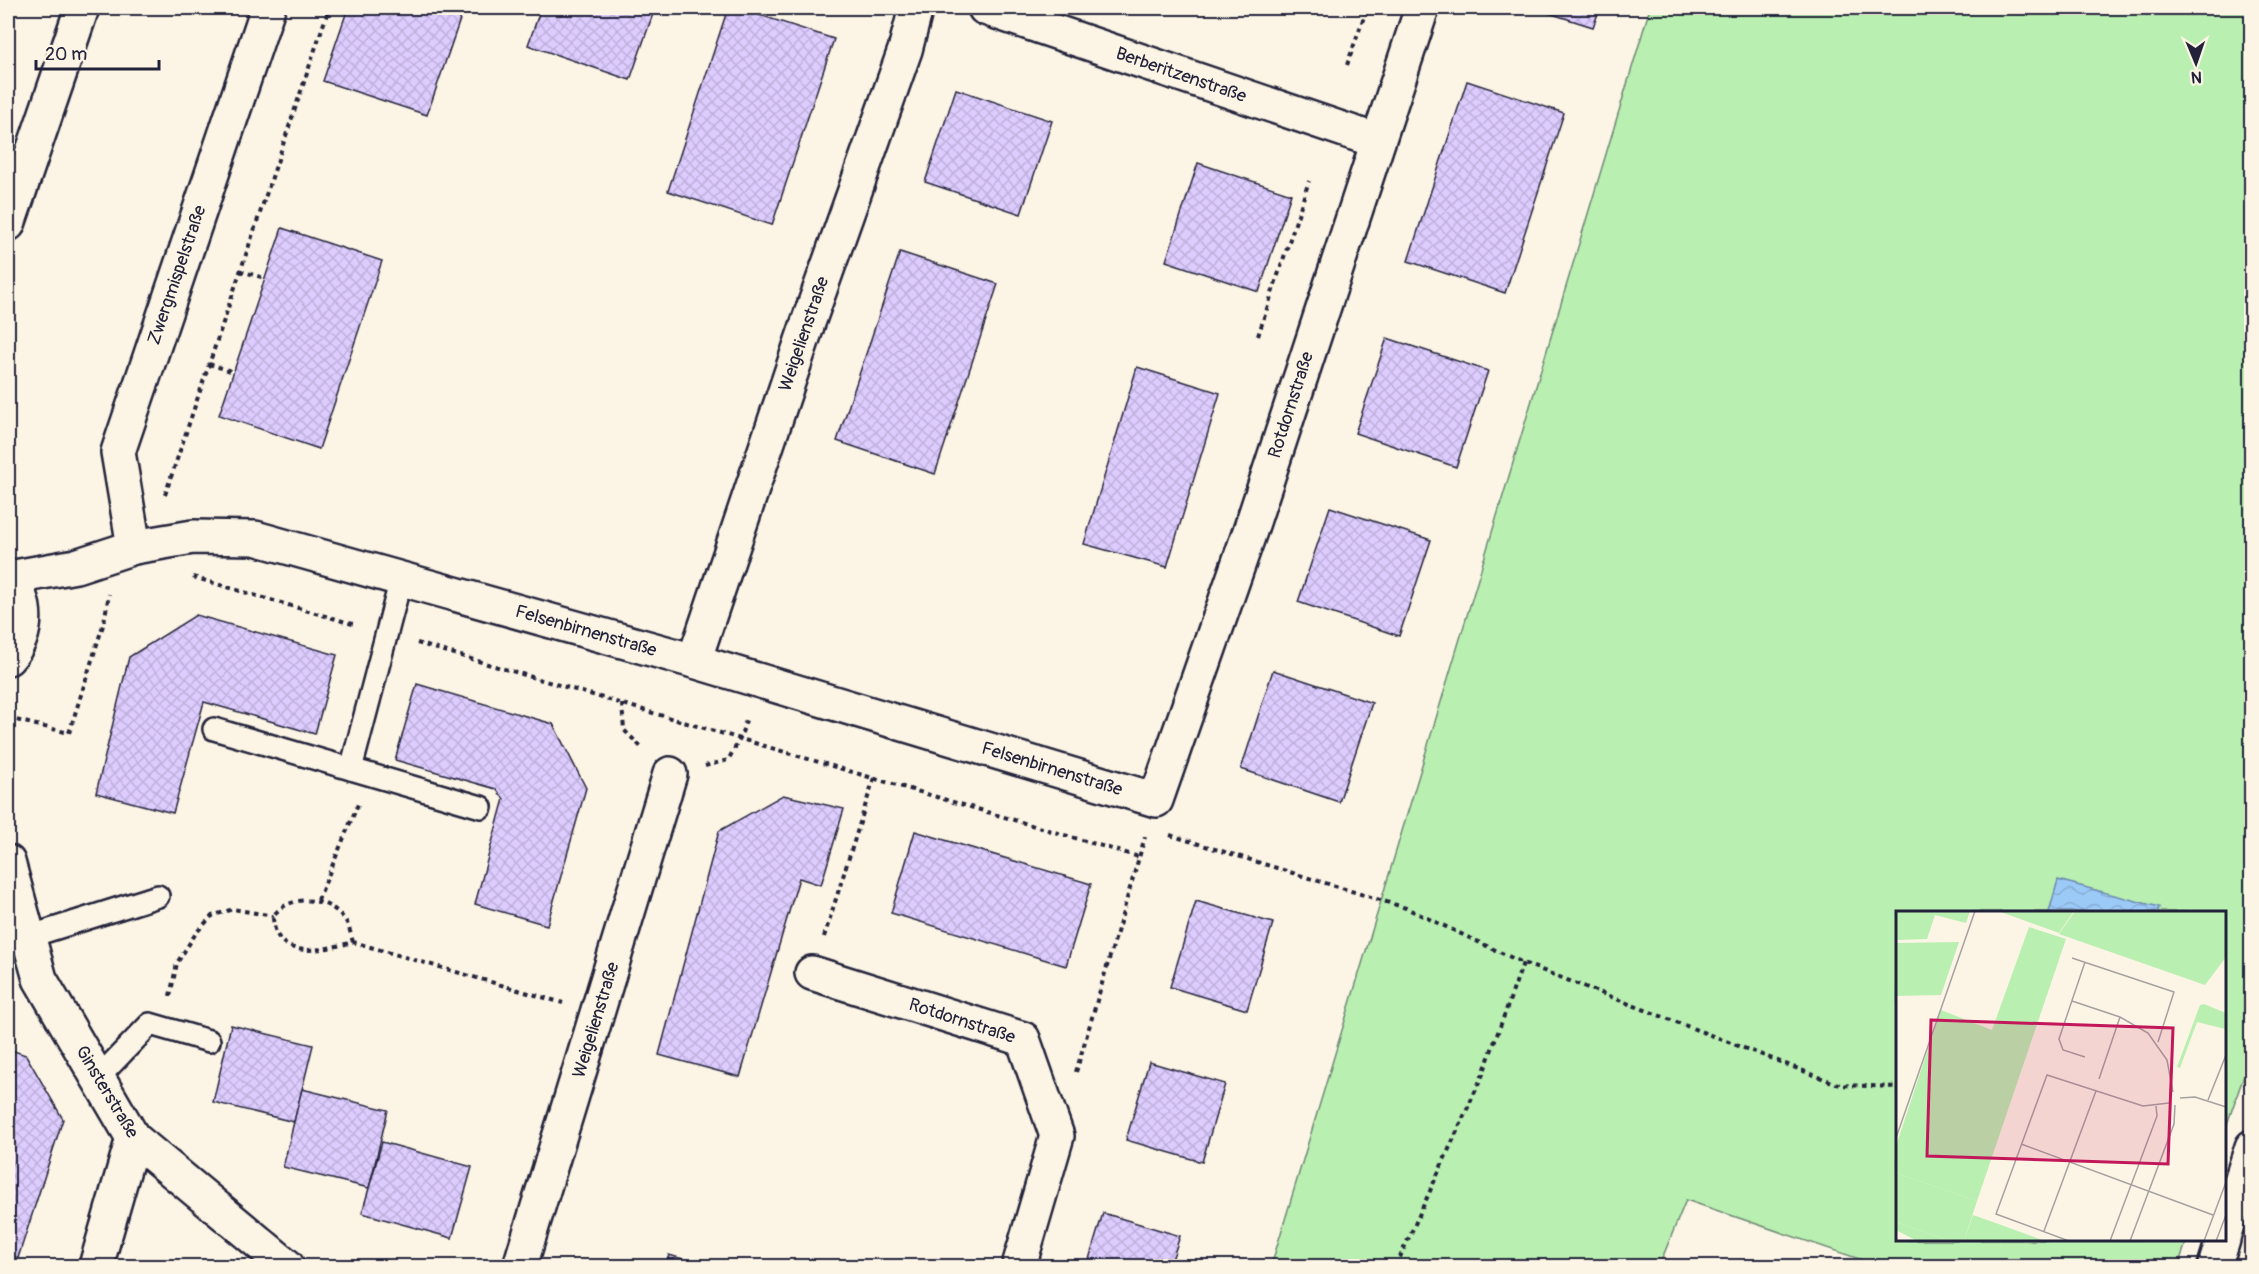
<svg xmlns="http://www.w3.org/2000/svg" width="2259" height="1274" viewBox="0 0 2259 1274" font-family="Pangolin,sans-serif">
<defs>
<pattern id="water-waves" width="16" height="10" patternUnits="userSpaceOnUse" patternTransform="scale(1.5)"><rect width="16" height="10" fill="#9ccaf7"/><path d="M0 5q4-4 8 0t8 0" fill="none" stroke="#86add5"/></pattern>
<pattern id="building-cross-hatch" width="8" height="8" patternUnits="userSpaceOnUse" patternTransform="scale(1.5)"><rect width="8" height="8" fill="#ddccfe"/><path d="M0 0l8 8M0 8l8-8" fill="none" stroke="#bdafdb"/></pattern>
</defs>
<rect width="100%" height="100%" fill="#fcf5e5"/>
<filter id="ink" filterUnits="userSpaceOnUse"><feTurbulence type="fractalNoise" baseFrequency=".0167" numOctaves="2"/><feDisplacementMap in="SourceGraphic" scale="12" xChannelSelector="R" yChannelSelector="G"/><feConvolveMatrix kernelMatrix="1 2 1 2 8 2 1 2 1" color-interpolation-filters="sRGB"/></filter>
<g filter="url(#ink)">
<polygon fill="#b9efb1" stroke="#6e8876" stroke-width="1.5" points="1650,8 2251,8 2252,1052 2225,1130 2224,912 1898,912 1898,1240 2187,1240 2178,1266 1880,1266 1686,1200 1659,1266 1271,1266"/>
<polygon fill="url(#water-waves)" stroke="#6b87ac" stroke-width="1.5" points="2058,880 2159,907 2158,912 2049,912"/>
<g fill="url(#building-cross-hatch)" stroke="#22223b" stroke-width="1.5">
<polygon points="348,8 464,8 427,115 323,81"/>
<polygon points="541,8 655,8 630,80 528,45"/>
<polygon points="728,8 738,8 834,39 772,225 668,191"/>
<polygon points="1533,8 1600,8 1593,27"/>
<polygon points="1467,81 1564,113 1505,293 1408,261"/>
<polygon points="956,89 1052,121 1021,214 925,182"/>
<polygon points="1198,163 1291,194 1259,292 1166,261"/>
<polygon points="282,228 382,261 319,449 219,415"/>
<polygon points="900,252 998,284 935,474 837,441"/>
<polygon points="1387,338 1488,371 1456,467 1355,433"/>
<polygon points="1137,367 1220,393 1167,567 1084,544"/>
<polygon points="1330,507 1431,540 1399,636 1298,602"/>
<polygon points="196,615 337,655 315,734 204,702 173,813 96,793 129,657"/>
<polygon points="1273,670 1372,703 1339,802 1241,769"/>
<polygon points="417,684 553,724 586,788 547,925 475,904 504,799 496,789 395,760"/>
<polygon points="783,795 844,809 821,885 799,878 740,1077 659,1055 719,831"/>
<polygon points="915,831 1091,884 1066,966 891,913"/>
<polygon points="1196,901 1273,923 1247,1010 1170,987"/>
<polygon points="231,1025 313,1045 294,1122 213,1102"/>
<polygon points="8,1049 26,1055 63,1119 18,1258 8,1255"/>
<polygon points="1149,1062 1225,1084 1202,1162 1126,1140"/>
<polygon points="302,1089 388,1110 369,1188 283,1167"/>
<polygon points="382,1142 472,1167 452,1238 362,1213"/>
<polygon points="1103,1213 1180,1236 1170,1266 1087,1266"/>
<polygon points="669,1255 707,1266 665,1266"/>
</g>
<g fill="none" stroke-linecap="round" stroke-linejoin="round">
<g stroke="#22223b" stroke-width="26">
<g id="service">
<polyline points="214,729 481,807"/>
<polyline points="351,769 401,579"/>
<polyline points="28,937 158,896"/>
<polyline points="98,1078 150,1024 209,1041"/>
</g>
</g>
<g stroke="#22223b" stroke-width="38">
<g id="minor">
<polyline points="985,8 1377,141"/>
<polyline points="8,224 82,8"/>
<polyline points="134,547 118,452 268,8"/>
<path d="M 8,577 C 29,601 29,634 8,658"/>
<polyline points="9,578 76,566 134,547 193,537 255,538 694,661 1156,800 1250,531 1422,8"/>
<polyline points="694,661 808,323 905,50 916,8"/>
<polyline points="8,862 40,979 133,1138 287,1266"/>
<polyline points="812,973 1023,1039 1057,1136 1019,1266"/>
<polyline points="2224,1234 2252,1147"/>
<polyline points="96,1266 133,1138"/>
<polyline points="520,1266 670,774"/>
<polyline points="2215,1266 2223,1240"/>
</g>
</g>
<g stroke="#22223b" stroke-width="4" stroke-dasharray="4.5 4.5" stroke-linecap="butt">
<polyline points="1347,65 1367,8"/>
<polyline points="240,271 265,278"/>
<polyline points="1258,336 1309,181"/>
<polyline points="209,364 234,372"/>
<polyline points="165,495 329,8"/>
<polyline points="193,577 356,625"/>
<polyline points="417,643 1139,857"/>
<polyline points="622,704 624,730 643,749"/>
<polyline points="8,718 69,733 104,622 109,594"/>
<polyline points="705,766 728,760 740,739 747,717"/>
<polyline points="1170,835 1406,908 1523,963 1840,1085 1898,1087"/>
<polyline points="318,900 358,804"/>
<polyline points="824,937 874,778"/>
<path d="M 353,942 C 351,936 350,929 347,923 C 332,897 291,892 273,916 C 274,963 323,950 353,942 L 563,1003"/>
<polyline points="170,996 177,963 196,933 212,916 233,909 273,916"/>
<polyline points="1076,1072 1145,837"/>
<polyline points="1396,1266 1483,1074 1523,963"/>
</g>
<use href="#service" stroke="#fcf5e5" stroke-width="21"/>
<use href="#minor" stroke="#fcf5e5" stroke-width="33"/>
</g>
</g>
<g text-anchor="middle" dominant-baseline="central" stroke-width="6" stroke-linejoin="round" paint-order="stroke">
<g font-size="18" fill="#22223b" stroke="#fcf5e5">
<text transform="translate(1181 75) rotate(19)">Berberitzenstraße</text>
<text transform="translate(177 275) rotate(-71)">Zwergmispelstraße</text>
<text transform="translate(804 334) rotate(-71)">Weigelienstraße</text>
<text transform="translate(1291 405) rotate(-72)">Rotdornstraße</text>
<text transform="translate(586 631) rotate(16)">Felsenbirnenstraße</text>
<text transform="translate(1052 769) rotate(17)">Felsenbirnenstraße</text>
<text transform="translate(596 1020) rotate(-73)">Weigelienstraße</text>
<text transform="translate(962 1021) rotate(18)">Rotdornstraße</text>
<text transform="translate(107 1092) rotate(59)">Ginsterstraße</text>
</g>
</g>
<g transform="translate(1896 911)">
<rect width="330" height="330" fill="#fcf5e5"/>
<path d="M 133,16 L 170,28 L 81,290 L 0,262 L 0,235 L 45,99 L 96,119 ZM 308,93 L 330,102 L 329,118 L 301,111 L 284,157 L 281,156 L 304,94 ZM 77,304 L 97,311 L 149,330 L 68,330 ZM 0,311 L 55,330 L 21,330 L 0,319 Z" fill="#b9efb1"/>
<path d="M 0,0 L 74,0 L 70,12 L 39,4 L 31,28 L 0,29 Z" fill="#b9efb1"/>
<path d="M 179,0 L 330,0 L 330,46 L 309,74 L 163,23 ZM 0,262 L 81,290 L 68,330 L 55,330 L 0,311 Z" fill="#b9efb1"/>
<path d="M 102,0 L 178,0 L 163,22 ZM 63,31 L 45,84 L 0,85 L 0,32 Z" fill="#b9efb1"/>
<path fill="none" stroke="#a5a1a1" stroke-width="1.5" d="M 176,47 L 278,81 L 262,131M 189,51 L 163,128 L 167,139 L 189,146M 176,90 L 224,106 L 252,122 L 271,149 L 277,181M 203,168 L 224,106M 284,187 L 299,186 L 330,196M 312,189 L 330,144M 0,227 L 79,0M 125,233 L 317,304M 148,320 L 200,180M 173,330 L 100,303 L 151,164 L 247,195 L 273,192M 214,330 L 261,205 L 260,195M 234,330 L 278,213 L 279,194M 308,330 L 330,271M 320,330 L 330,304"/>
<path fill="#c2185b" fill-opacity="0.15" stroke="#c2185b" stroke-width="3" d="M 35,109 L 277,117 L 272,253 L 31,245 Z"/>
<rect width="330" height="330" fill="none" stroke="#22223b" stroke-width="3"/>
</g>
<rect width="2259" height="1274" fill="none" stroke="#fcf5e5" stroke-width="30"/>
<rect x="15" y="15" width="2229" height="1244" fill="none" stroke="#22223b" stroke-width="2" filter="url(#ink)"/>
<g transform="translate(2196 63) rotate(178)" stroke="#fcf5e5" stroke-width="4.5" paint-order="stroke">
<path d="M0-4.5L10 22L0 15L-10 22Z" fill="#22223b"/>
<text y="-9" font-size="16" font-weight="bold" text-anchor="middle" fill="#22223b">N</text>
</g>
<path d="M36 60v9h123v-9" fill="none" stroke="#22223b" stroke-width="3"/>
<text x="45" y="60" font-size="18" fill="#22223b" stroke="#fcf5e5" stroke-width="4.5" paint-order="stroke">20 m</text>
</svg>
